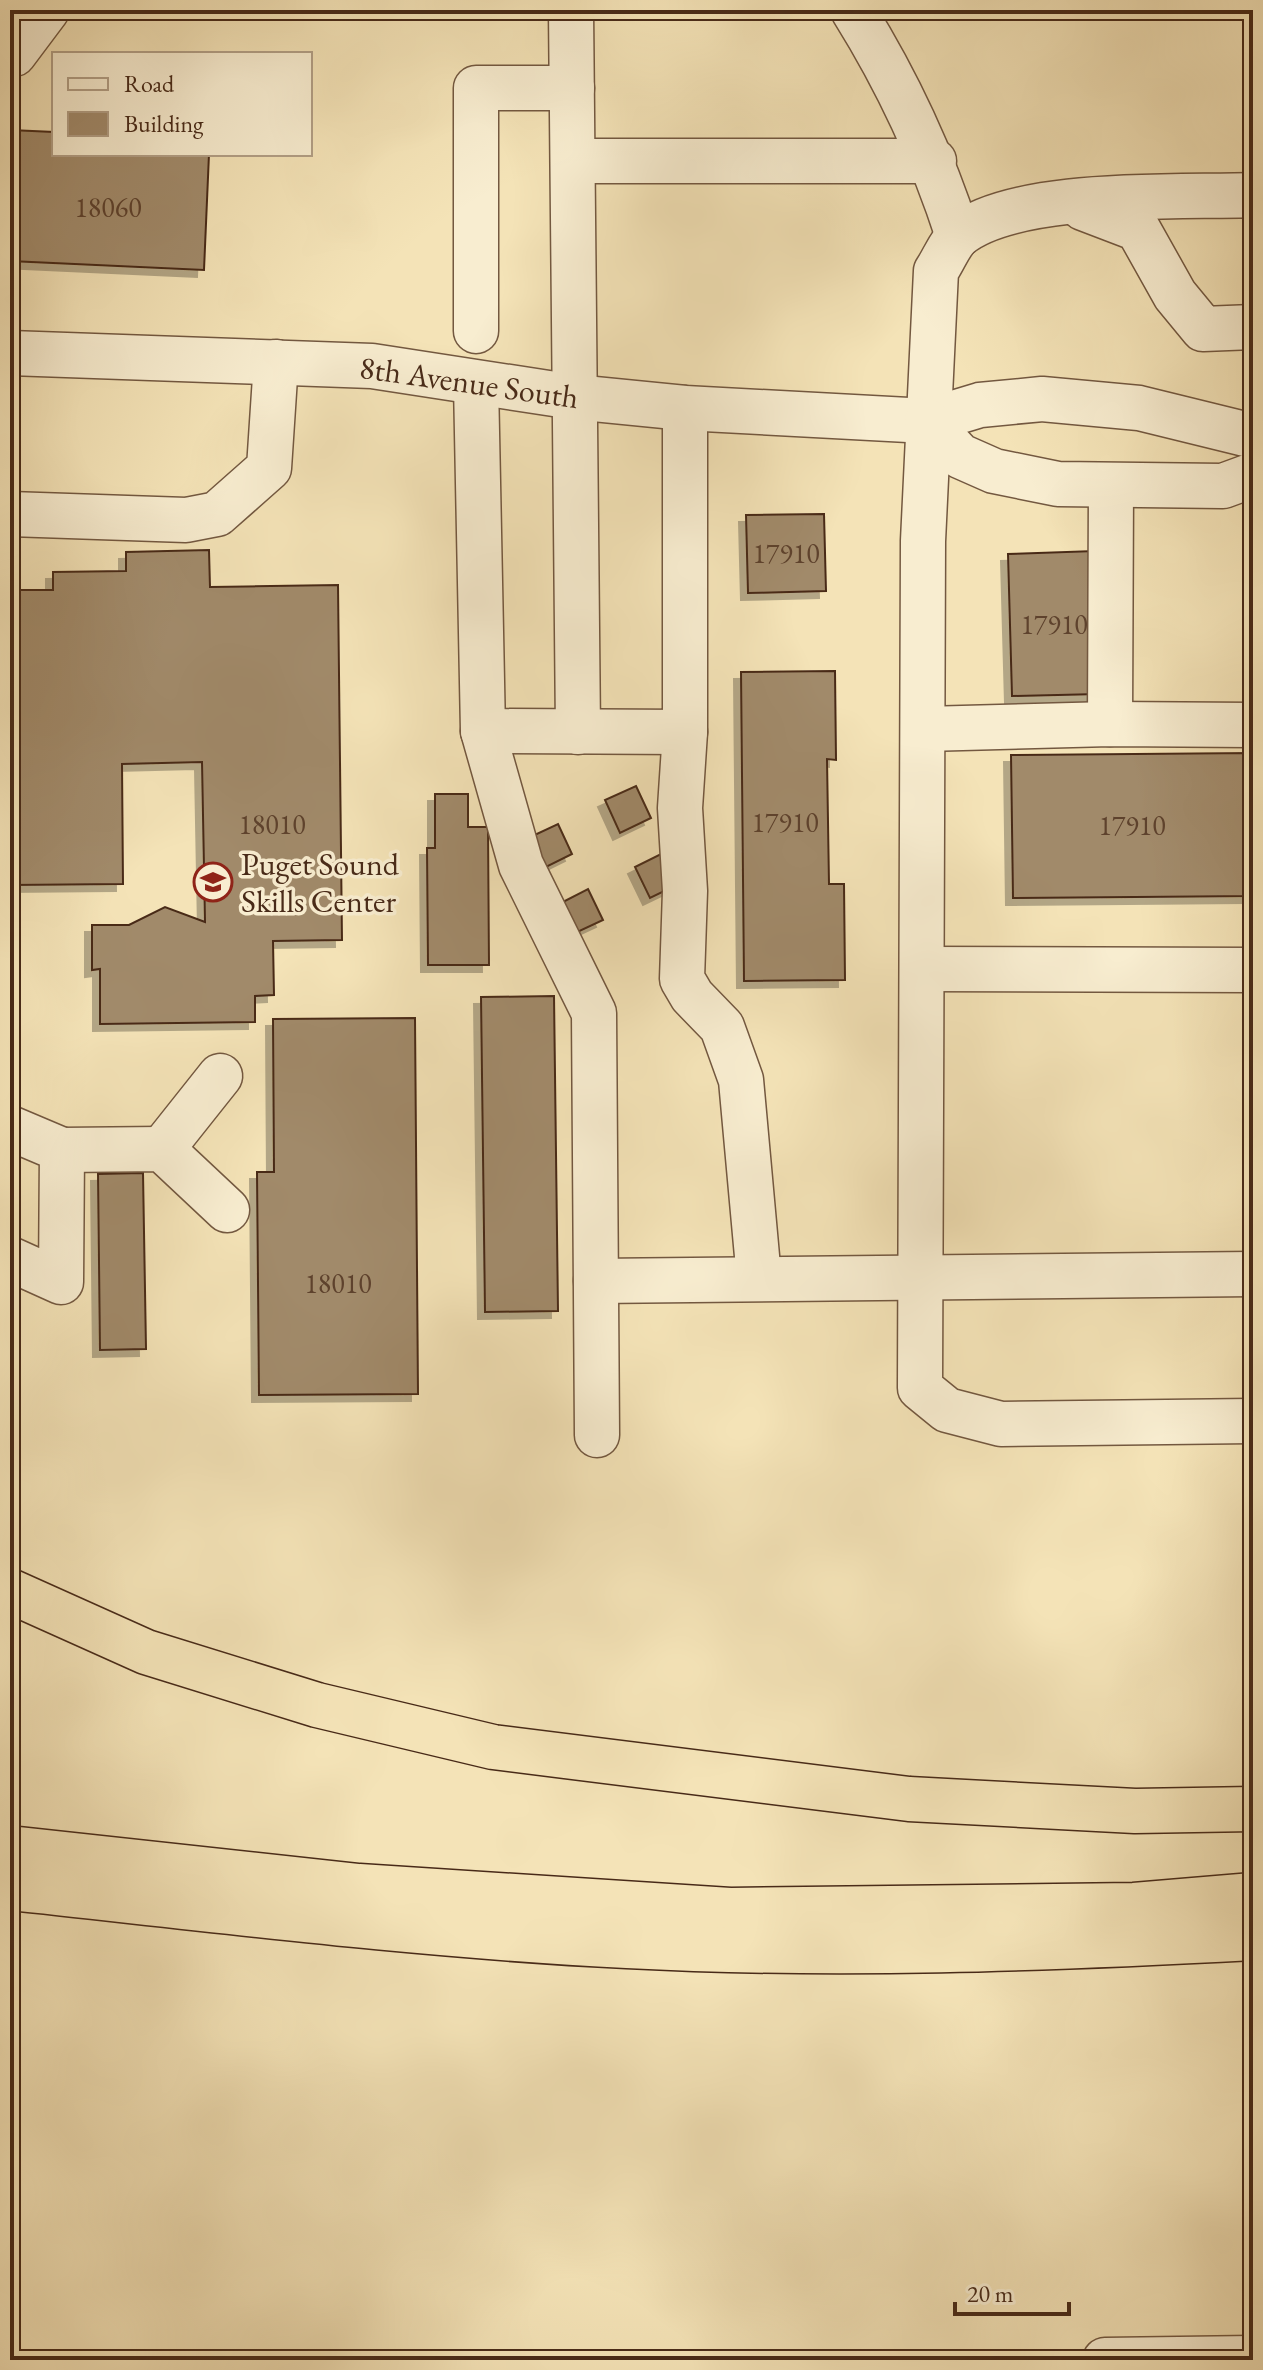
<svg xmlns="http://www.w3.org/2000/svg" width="1263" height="2370" viewBox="0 0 1263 2370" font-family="'EB Garamond',serif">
<defs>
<filter id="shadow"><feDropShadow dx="-7" dy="7" stdDeviation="0" flood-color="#0004"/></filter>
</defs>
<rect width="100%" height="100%" fill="#f4e3b7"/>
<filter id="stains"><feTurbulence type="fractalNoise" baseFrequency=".0025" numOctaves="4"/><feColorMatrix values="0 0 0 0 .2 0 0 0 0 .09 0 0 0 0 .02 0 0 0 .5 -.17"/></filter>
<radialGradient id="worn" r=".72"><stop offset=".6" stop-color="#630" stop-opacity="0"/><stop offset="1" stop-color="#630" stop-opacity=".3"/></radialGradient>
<g fill="#a18a6b" stroke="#482a18" stroke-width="2" filter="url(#shadow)">
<polygon points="10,130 54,132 54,154 209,154 204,270 10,261"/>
<polygon points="824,514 826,591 748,593 746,515"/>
<polygon points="209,550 210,587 338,585 342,940 273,941 274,995 255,996 255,1022 100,1024 100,969 92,970 92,925 129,925 165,907 205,922 202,762 122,764 123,884 10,885 10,583 12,590 53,590 53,572 126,571 126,552"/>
<polygon points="1095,551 1099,694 1012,696 1008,554"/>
<polygon points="835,671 836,760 827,759 829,884 844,884 845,980 744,981 741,672"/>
<polygon points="1253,753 1253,896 1013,898 1011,755"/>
<polygon points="636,786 651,818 620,833 605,800"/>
<polygon points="435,794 468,794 468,827 488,827 489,965 428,965 427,848 435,848"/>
<polygon points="558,824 572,854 540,870 526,839"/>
<polygon points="667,851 683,882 650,898 635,867"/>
<polygon points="588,889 603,920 571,935 557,905"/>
<polygon points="554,996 558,1311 485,1312 481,997"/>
<polygon points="415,1018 418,1394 259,1395 257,1172 274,1172 273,1019"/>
<polygon points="143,1173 146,1349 100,1350 98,1174"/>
</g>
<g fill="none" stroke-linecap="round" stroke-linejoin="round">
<g stroke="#735840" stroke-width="47">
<g id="minor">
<polyline points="571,10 578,732"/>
<path d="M 853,10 C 898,82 932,155 958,236"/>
<polyline points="10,54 14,54 47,10"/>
<polyline points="573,161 934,161"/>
<path d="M 1253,195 C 1180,198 1017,189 959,235 C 950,243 943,261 936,271 L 923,541 L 920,1388 L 947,1410 L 1001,1424 L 1253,1421"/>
<polyline points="1083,208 1138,229 1175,295 1203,329 1253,327"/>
<polyline points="476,331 476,88 572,88"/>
<polyline points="10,353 372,366 574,397 685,408 927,421 980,405 1042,399 1139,408 1253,436"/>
<polyline points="476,383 483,731 521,865 594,1013 597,1435"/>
<polyline points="927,421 960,456 994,471 1058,484 1223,486 1253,475"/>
<polyline points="10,514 186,520 217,514 269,468 276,362"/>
<polyline points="1110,724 1111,486"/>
<polyline points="925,729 1110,724 1253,725"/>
<polyline points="483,731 685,732 685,408"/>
<polyline points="685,732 680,808 685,891 682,979 692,996 722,1027 741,1080 759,1278"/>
<polyline points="924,969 1253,970"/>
<polyline points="10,1128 62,1150 61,1282 10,1259"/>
<polyline points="162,1149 220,1076"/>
<polyline points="62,1150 162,1149 227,1210"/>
<polyline points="596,1281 1253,1274"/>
<polyline points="1105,2360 1253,2358"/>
</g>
</g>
<g stroke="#482a18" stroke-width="47">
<g id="highway">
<polyline points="10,1591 146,1652 317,1705 493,1747 909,1799 1135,1811 1253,1809"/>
<polyline points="10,1848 359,1886 730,1910 1134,1905 1253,1895"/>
<path d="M 10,1888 C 215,1910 421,1936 627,1946 C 836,1957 1045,1949 1253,1938"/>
</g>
</g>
<use href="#minor" stroke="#f8edd0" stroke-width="44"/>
<use href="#highway" stroke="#f4e3b7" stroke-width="44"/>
</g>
<defs>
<g id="school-ring" transform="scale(2)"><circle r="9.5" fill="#f8edd0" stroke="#8f2418" stroke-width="1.5"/><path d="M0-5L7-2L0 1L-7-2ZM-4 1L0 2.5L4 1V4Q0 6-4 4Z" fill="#8f2418"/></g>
</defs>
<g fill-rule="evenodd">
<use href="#school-ring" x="213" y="882"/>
</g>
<g text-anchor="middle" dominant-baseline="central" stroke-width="7" stroke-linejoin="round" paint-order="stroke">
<g font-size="28" fill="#5e422d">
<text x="108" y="207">18060</text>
<text x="786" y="553">17910</text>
<text x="1054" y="624">17910</text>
<text x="785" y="822">17910</text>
<text x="272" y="824">18010</text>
<text x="1132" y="825">17910</text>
<text x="338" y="1283">18010</text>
</g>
<g font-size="32" fill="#482a18" stroke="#f8edd0">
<text transform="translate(469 382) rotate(8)">8th Avenue South</text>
</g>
<g font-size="32" fill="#482a18" stroke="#f8edd0" text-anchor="start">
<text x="241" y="864">Puget Sound<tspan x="241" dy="37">Skills Center</tspan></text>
</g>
</g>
<rect width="1263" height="2370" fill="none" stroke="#f4e3b7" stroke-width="40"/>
<rect x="12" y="12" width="1239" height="2346" fill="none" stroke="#482a18" stroke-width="4"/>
<rect x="20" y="20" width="1223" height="2330" fill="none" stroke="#482a18" stroke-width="2"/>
<rect x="52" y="52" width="260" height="104" fill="#f8edd0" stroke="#b29f86" stroke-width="2"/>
<rect x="68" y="78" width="40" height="12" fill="#f8edd0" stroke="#b29f86" stroke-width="2"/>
<text x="124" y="92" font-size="24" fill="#482a18">Road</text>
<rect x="68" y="112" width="40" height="24" fill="#a18a6b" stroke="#b29f86" stroke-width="2"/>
<text x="124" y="132" font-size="24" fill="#482a18">Building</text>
<path d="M955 2302v12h114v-12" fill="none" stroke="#482a18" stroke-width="4"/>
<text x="967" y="2302" font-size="24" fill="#482a18" stroke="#f8edd0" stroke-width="6" paint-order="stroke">20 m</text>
<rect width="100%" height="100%" filter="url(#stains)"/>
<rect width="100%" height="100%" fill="url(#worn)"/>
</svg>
